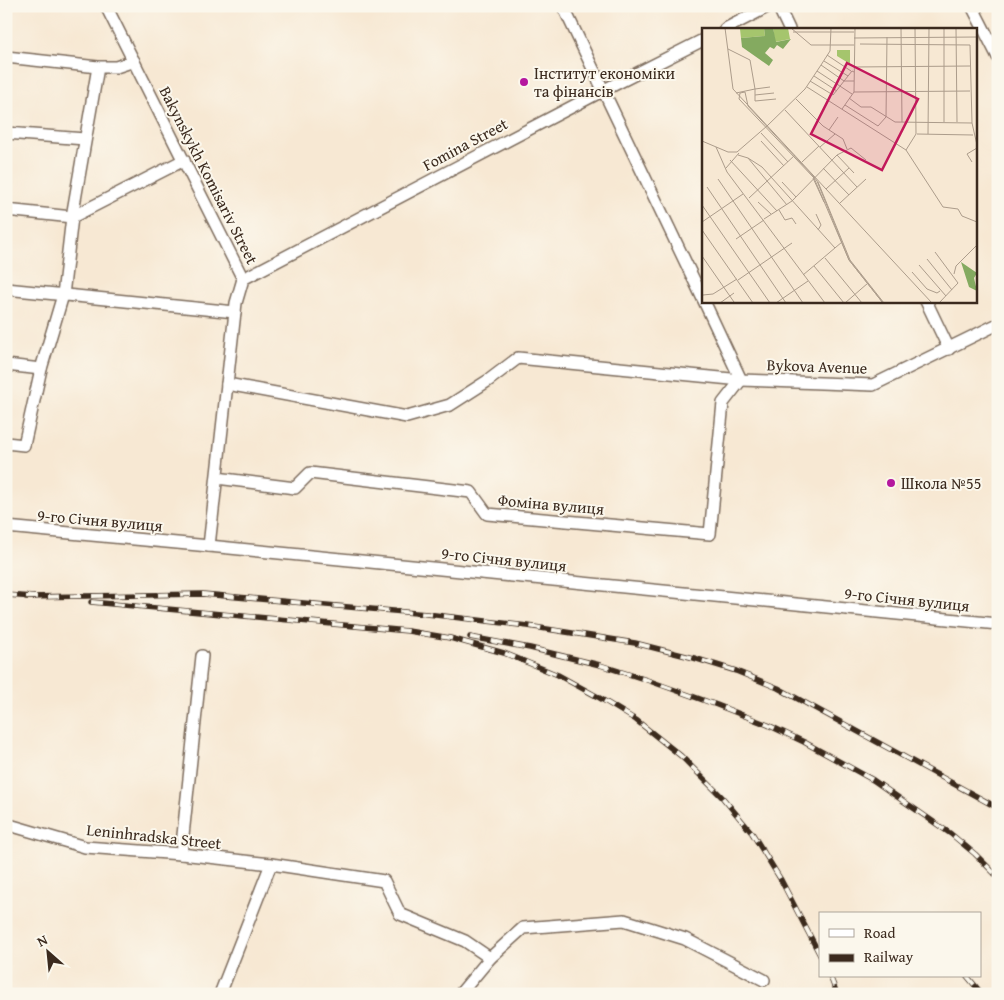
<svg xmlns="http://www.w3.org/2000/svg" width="1004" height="1000" viewBox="0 0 1004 1000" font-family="'Gentium Book Plus',serif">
<rect width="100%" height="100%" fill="#fbf7ec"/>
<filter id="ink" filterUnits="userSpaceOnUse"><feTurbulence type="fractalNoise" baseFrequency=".02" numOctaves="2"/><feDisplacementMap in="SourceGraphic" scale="10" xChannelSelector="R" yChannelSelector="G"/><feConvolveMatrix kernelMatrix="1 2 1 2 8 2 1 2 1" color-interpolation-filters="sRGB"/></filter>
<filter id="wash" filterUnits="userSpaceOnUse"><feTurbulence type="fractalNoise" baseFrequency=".0096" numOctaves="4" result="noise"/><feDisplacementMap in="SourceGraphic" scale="20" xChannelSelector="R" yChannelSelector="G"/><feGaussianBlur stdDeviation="1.12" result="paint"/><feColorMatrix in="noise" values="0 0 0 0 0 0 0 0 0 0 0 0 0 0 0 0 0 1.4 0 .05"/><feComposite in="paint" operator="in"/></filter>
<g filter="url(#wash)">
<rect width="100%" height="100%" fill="#f7e8d3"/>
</g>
<g filter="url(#ink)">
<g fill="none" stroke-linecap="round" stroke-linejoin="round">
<g stroke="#7d6c5d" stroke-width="14">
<g id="minor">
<polyline points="106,6 243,279 236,303 209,546"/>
<polyline points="563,6 703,299"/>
<polyline points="778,6 789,29"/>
<polyline points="972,6 998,57"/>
<polyline points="725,29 769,6"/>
<polyline points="6,57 98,67"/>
<polyline points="6,133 85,139"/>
<polyline points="6,210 72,217 184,160"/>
<polyline points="243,279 604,90 703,40"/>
<polyline points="6,289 235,312"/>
<polyline points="704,301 741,380"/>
<polyline points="926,301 949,349"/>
<polyline points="6,365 41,369"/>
<polyline points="227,384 407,417 450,405 489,380 518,358 741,380 873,385 998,324"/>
<polyline points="6,443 24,445 41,369 63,295 72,217 98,67 116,67 134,61"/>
<polyline points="217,478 295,488 310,473 471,492 487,514 710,534 723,403 741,380"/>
<polyline points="6,527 209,546 998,624"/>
<polyline points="6,824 85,847 181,854 271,864 384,881 400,914 465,941 490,958"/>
<polyline points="181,854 202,656"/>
<polyline points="220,994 271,864"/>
<polyline points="460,994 490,958 523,928 624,920 685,939 764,980"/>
</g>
</g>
<use href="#minor" stroke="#fff" stroke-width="11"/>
<g stroke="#3b2a1e" stroke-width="5.5">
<g id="rail">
<polyline points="6,595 34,597"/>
<polyline points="26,597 203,594 427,614 528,626 635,643 694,658 736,671 778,688 998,808"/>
<polyline points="91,602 408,631 450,638 504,653 558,675 598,697 636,720 681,756 722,797 752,833 781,880 820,955"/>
<polyline points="470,637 530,648 600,665 647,680 717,705 768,725 804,742 873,780 951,834 975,854 998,877"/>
<polyline points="830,976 837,994"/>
<polyline points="967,976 982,994"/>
</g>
</g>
<use href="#rail" stroke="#fbf7ec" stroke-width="4" stroke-dasharray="11" stroke-linecap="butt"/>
</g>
</g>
<g fill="#b5179e" stroke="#fbf7ec" stroke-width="2">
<circle cx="524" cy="82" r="5"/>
<circle cx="891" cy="483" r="5"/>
</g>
<g text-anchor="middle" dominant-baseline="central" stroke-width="4" stroke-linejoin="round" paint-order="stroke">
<g font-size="16" fill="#3b2a1e" stroke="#fbf7ec" text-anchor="start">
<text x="534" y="73">Інститут економіки<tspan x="534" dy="18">та фінансів</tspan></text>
<text x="901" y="483">Школа №55</text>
</g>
<g font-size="16" fill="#3b2a1e" stroke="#fbf7ec">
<text transform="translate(465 144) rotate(-28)">Fomina Street</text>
<text transform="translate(209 175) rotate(63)">Bakynskykh Komisariv Street</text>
<text transform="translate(817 366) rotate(2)">Bykova Avenue</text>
<text transform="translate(551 504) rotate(5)">Фоміна вулиця</text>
<text transform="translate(100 520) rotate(5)">9-го Січня вулиця</text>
<text transform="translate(504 559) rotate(6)">9-го Січня вулиця</text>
<text transform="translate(907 599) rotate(6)">9-го Січня вулиця</text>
<text transform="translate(154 836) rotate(6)">Leninhradska Street</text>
</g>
</g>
<g transform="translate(702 28)">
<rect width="275" height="275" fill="#f7e8d3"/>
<path d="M 34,0 L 62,0 L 63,8 L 39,10 L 38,1 ZM 71,0 L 86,0 L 88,11 L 73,14 ZM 135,22 L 148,22 L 148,36 L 135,28 Z" fill="#a5c56d"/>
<path d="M 62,0 L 71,0 L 74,14 L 89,11 L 81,21 L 75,17 L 72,21 L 68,19 L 63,25 L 71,32 L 67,38 L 40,19 L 39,10 L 63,8 ZM 259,234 L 275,245 L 272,250 L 275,263 L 267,259 Z" fill="#84aa60"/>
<path fill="none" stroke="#ac9c8b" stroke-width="1" d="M 23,0 L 31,61 L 230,275M 89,0 L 109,17 L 152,17M 199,0 L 200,94M 242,0 L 242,94M 254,0 L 255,94M 91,4 L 152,4M 152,10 L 275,9M 158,16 L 268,17 L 270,95M 26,21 L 48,32 L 53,61 L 34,65M 125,27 L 149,43M 122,33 L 146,48M 119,37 L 142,53 L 152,53M 152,39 L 268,38M 115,43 L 150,66M 112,48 L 135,63M 108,53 L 131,67 L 150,43 L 152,44M 68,59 L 53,61 L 53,73 L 74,71M 105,59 L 204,122 L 241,179 L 256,181 L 260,188 L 275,194M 152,64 L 268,63M 53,67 L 72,65M 147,70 L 159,79 L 169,79 L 193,94 L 270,95 L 275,117M 94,71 L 121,98 L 141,111 L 145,121M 143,77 L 176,98 L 184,89M 140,81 L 152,64 L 153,0M 83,82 L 155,159M 184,89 L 185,9M 65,98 L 103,61 L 119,37 L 128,23 L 129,0M 127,102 L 136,89M 59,105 L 86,134M 215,106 L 271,107M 226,106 L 227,0M 0,113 L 26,124 L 35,124 L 65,98M 59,113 L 82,138M 14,119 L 25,144 L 123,275M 118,119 L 133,106M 204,122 L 214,106 L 213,0M 36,127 L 46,130 L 85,177M 46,130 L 60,139 L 133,220M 28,132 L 75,183M 100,134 L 117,118M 270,134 L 265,126 L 275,120M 24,140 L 37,125M 121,140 L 147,167M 152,145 L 135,127 L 149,120 L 164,132M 111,150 L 122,174M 16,151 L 101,275M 80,154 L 94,169M 116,154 L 148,232 L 182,275M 5,159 L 84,275M 124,161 L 147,140M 47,170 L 93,127M 56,174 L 69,186M 138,175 L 164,151M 0,177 L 68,275M 77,182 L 83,192 L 90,190 L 94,196M 114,186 L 119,197 L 116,202M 62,191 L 90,173 L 135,127M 0,194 L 41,166M 0,202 L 51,275M 34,211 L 62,192M 233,224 L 256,255 L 237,275M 0,228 L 32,274M 123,230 L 160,275M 225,231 L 250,262M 217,237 L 244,268M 112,238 L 142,275M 210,244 L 225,261 L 235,265 L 238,263M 252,246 L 254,238 L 275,217M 101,247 L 140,214M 36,252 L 90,215M 1,267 L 11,266 L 35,251M 18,275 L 32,265M 74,275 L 106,253M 143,275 L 166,255M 181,275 L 147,232 L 112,150 L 37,71 L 38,65 L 43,64 L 46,78 L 112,149 L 115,153 L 147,232 L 181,275"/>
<path fill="#c2185b" fill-opacity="0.15" stroke="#c2185b" stroke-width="2.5" d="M 145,35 L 216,71 L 180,142 L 109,106 Z"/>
<rect width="275" height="275" fill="none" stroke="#3b2a1e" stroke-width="2.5"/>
</g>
<rect width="1004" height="1000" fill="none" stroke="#fbf7ec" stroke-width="25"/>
<rect x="819" y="912" width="162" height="65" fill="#fbf7ec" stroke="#aea59a"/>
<rect x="829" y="929" width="25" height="8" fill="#ffffff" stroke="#aea59a"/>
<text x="864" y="938" font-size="15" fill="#3b2a1e">Road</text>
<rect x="829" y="954" width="25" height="8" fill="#3b2a1e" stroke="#aea59a"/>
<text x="864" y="962" font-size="15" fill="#3b2a1e">Railway</text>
<g transform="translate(48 952) rotate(333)" stroke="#fbf7ec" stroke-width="4" paint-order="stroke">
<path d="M0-4L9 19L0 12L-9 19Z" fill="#3b2a1e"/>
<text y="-8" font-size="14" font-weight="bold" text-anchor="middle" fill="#3b2a1e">N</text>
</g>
</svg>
